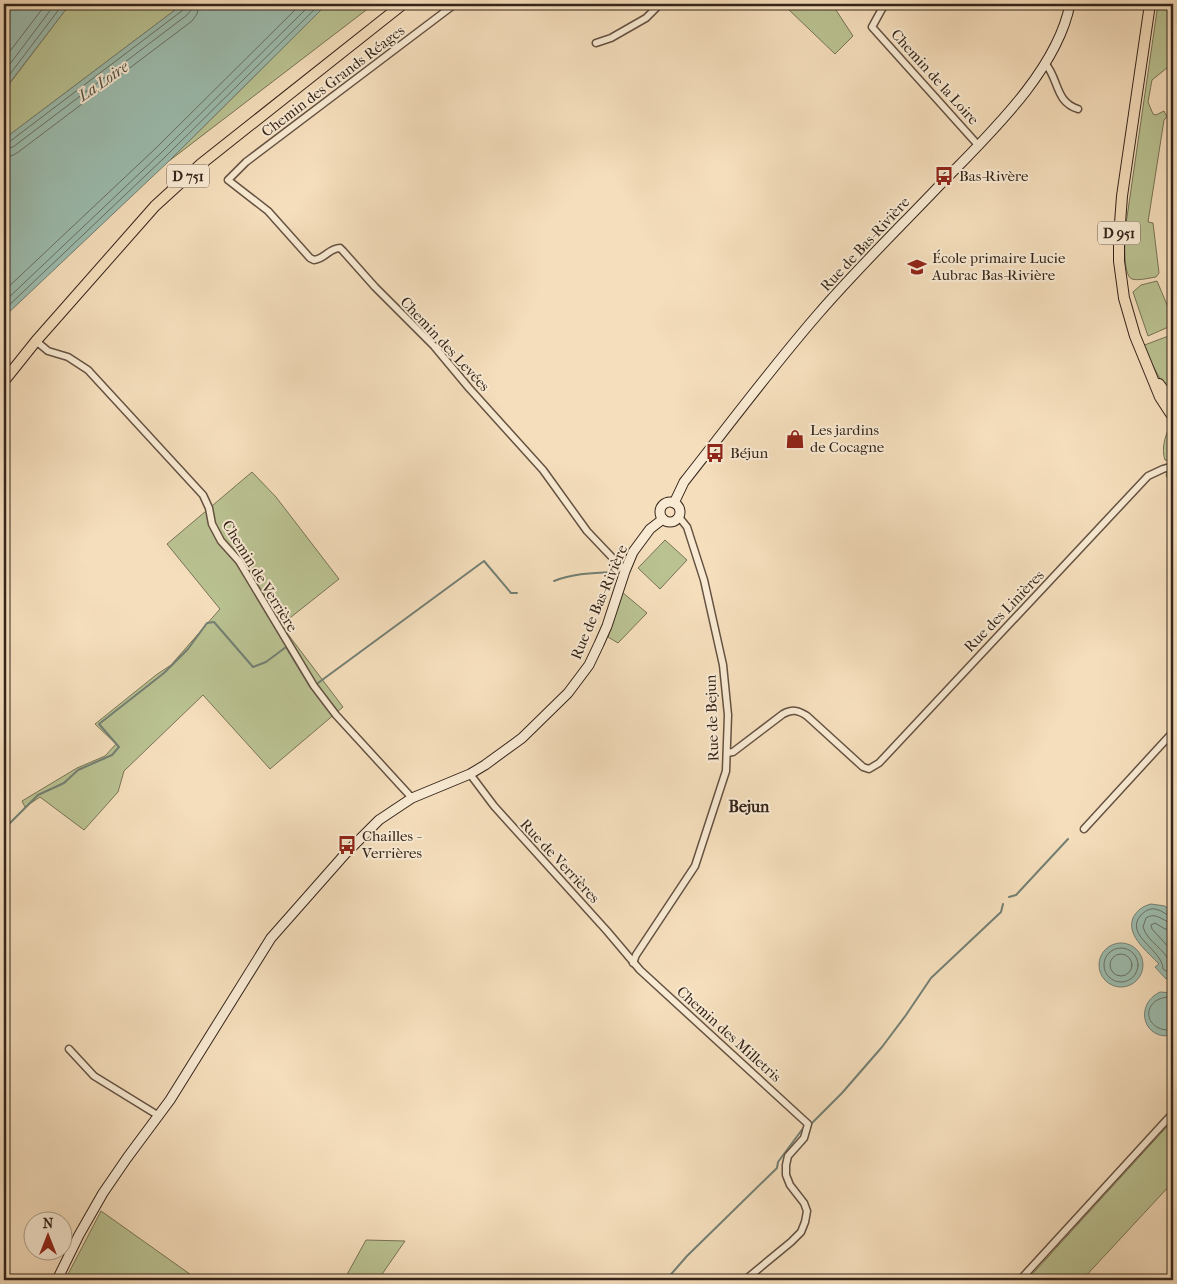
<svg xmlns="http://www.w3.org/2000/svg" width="1177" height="1284" viewBox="0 0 1177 1284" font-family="'IM FELL French Canon',serif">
<rect width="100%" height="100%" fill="#f5debc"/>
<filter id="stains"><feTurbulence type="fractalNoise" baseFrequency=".004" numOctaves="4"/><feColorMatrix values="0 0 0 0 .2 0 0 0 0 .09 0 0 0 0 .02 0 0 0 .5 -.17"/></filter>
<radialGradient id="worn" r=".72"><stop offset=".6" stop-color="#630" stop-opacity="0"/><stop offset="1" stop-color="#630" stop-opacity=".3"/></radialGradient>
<g fill="#bac292" stroke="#787356">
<polygon points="70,4 183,4 4,139 4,91"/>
<polygon points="327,4 374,4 169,161"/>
<polygon points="790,4 832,4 853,36 835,54 786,7"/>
<path d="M 1158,4 L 1172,4 L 1173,5 L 1173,63 L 1152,80 L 1148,102 L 1153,114 L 1156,115 L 1164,111 L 1167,117 L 1164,120 L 1148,222 L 1153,223 L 1159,273 L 1156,277 C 1149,278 1138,281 1132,279 C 1122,276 1125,234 1126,224 Z"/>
<polygon points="1157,281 1173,319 1173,325 1148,336 1133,292 1141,285"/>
<polygon points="1171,335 1173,337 1173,397 1163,384 1142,346"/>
<path d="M 1173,425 L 1173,461 L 1165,460 C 1161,449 1165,436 1170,426 Z"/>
<polygon points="1173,468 1173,491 1166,475 1168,470"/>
<polygon points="252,472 276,497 339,579 281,625 343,707 270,769 203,695 124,771 118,792 84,830 40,797 25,807 22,801 77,768 105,756 116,744 95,724 156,675 171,665 220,609 167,544"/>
<polygon points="665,540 687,560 660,589 638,568"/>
<polygon points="622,592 647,613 618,643 608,637"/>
<polygon points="1173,1120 1173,1182 1082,1280 1027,1280"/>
<polygon points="101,1211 194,1277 192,1280 65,1280"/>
<polygon points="366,1240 405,1241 378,1280 344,1280"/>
</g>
<g fill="#9cbcae" stroke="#737f73">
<polygon points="4,4 70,4 4,90"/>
<polygon points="183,4 327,4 169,161 4,317 4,139"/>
<path d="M 1151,904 L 1165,906 L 1173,914 L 1173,979 L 1170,975 L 1166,979 L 1155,967 L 1159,964 C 1148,952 1126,936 1133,918 C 1137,910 1143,906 1151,904 Z"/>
<circle cx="1121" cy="965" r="22"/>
<path d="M 1160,992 L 1173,993 L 1173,1035 C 1144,1042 1133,1005 1160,992 Z"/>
</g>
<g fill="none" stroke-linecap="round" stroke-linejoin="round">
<g stroke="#687064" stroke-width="1">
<polyline points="4,59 46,4"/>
<polyline points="4,72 55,4"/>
<polyline points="4,82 63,4"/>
<polyline points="4,143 9,142 183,10 186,4"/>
<polyline points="4,149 13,147 187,15 191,10 192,4"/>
<polyline points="4,157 11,156 17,153 192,21 197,14 199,4"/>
<polyline points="4,291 156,148 301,4"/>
<polyline points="4,302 161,153 311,4"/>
<polyline points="4,310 165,157 320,4"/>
<path d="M 1173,917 C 1166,916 1163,910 1155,909 C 1150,908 1145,911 1141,915 C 1123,935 1163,950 1163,969 L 1166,971 L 1173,972"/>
<path d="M 1173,923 C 1162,922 1157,911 1146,918 L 1143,927 C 1147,942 1166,949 1170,964 L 1173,965"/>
<polyline points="1173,930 1165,929 1155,923 1151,925 1152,929 1173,952"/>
<circle cx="1121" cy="965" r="17"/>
<circle cx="1121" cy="965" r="11"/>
<path d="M 1173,997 C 1140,995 1141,1033 1173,1030"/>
</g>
<g stroke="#737f73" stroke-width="2">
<path d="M 554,581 C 574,573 594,573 615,572"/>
<polyline points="318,683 484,561 511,593 517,593"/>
<polyline points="4,829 38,795 64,783 78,770 112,755 119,747 99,724 164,673 188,649 207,623 214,622 253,667 266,662 286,647 311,688"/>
<polyline points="1009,897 1016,895 1068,839"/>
<polyline points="811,1124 842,1093 882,1047 906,1015 931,978 1001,912 1003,904"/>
<polyline points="666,1280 687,1256 777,1168 778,1162 804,1127"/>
</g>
<g stroke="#655242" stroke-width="9">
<g id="street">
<path d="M 455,4 L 246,162 L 228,180 L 268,211 L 310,258 L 314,260 C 325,259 329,248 340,248 L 343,251 L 375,287 L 434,346 L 469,388 L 543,470 L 587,531 L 625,571"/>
<polyline points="880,4 883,7 872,27 978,145"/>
<polyline points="596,43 611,38 646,18 660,4"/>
<path d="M 1045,63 C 1059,79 1055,102 1078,109"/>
<polyline points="36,341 48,351 68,357 88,370 203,495 209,508 212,524 221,541 239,561 314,686 336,715 412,798"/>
<path d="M 727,753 L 733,752 L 783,714 C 792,709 798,710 807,716 L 863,767 L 869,769 L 879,763 L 1148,476 L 1163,469 L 1173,466"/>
<polyline points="470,774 494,806 607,931 640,970 808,1124 804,1138 788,1156 786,1165 786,1175 790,1185 804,1203 807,1211 805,1222 801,1232 791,1242 745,1280"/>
<polyline points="1084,829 1173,732"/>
<polyline points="633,963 636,955 695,866 726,771 728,715 723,665 704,580 687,527 679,517"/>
<polyline points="69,1049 94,1076 159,1116"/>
<polyline points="1020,1280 1173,1113"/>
</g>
</g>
<g stroke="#35241a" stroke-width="11">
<g id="secondary">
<circle cx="670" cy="512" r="10"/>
<path d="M 674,503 L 684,482 C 729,425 772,367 819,313 C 857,269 899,228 939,186 C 986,137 1057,72 1070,4"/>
<polyline points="57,1280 79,1235 103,1193 127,1158 170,1100 271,938 346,853 379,820 412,798 470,774 485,765 522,738 568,693 589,665 599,644 607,626 625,571 633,552 650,529 663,519"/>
</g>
</g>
<g stroke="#35241a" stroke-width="12">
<g id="primary">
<polyline points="1150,4 1122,196 1119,237 1119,261 1124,298 1135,336 1160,397 1173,417"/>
<polyline points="4,381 36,341 155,206 201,164 403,4"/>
<polyline points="1159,384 1173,403"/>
</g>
</g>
<use href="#street" stroke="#f8ead3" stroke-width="6"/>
<use href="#secondary" stroke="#f8ead3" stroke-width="9"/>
<use href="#primary" stroke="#f5debc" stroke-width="10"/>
</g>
<defs>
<g id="bus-bare" transform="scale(1.5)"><path d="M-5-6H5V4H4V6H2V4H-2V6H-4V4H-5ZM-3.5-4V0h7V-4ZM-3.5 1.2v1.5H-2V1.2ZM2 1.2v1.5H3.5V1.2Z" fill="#8f2418" stroke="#f8ead3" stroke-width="2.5" paint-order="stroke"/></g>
<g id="school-bare" transform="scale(1.5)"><path d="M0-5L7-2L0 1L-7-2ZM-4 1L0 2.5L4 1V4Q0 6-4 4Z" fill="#8f2418" stroke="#f8ead3" stroke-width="2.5" paint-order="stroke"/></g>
<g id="shop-bare" transform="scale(1.5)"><path d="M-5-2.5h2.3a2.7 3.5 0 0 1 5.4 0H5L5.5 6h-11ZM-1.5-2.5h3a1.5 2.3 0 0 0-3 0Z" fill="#8f2418" stroke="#f8ead3" stroke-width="2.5" paint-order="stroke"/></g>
</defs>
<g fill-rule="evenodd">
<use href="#bus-bare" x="944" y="176"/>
<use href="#school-bare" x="917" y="267"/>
<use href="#shop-bare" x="795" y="439"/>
<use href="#bus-bare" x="715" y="453"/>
<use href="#bus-bare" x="347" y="845"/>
</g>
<g text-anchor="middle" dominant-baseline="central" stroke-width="4" stroke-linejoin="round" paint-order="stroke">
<g fill="#f8ead3" stroke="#705f52" stroke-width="1">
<rect x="167" y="164.5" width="42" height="23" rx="4"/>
<rect x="1098" y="221.5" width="42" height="23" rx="4"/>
</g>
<g font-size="14" font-weight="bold" fill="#35241a">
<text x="188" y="176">D 751</text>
<text x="1119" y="233">D 951</text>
</g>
<g font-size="15" fill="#35241a" stroke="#f8ead3">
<text transform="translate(935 77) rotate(48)">Chemin de la Loire</text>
<text transform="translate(333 81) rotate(-37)">Chemin des Grands Réages</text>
<text transform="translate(865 244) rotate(-47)">Rue de Bas-Rivière</text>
<text transform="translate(445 344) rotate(47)">Chemin des Levées</text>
<text transform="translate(260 576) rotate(58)">Chemin de Verrière</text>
<text transform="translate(599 602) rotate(-67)">Rue de Bas-Rivière</text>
<text transform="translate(1004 611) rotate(-46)">Rue des Linières</text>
<text transform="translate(712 718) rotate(-92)">Rue de Bejun</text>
<text transform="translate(560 861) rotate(47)">Rue de Verrières</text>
<text transform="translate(729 1034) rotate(42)">Chemin des Milletris</text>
</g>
<g font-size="15" fill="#35241a" stroke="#f8ead3" text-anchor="start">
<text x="959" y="176">Bas-Rivère</text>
<text x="932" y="258">École primaire Lucie<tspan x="932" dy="17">Aubrac Bas-Rivière</tspan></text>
<text x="810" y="430">Les jardins<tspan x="810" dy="17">de Cocagne</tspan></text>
<text x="730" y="453">Béjun</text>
<text x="362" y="836">Chailles -<tspan x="362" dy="17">Verrières</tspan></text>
</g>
<g font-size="16" font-style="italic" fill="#545246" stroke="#f8ead3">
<text transform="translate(103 81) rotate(-35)">La Loire</text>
</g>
<g font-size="16" font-weight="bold" fill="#35241a" stroke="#f8ead3">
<text x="749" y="806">Bejun</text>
</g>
</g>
<rect width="1177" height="1284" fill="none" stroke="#f5debc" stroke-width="20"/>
<rect x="5" y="5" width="1167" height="1274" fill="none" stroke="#35241a" stroke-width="2.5"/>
<rect x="10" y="10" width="1157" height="1264" fill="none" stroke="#35241a"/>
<g transform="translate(48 1236)"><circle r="24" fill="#f8ead3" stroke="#aa9b89"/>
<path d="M0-4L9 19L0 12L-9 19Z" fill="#8f2418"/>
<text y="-8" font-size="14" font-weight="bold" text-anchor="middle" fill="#35241a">N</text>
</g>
<rect width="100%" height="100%" filter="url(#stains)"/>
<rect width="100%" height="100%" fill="url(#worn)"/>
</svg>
